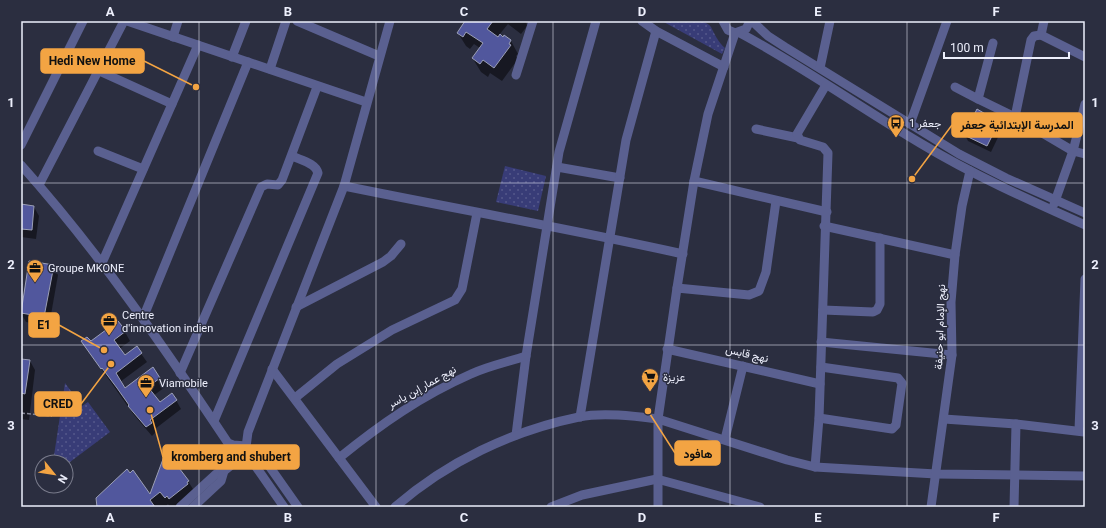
<svg xmlns="http://www.w3.org/2000/svg" width="1106" height="528" viewBox="0 0 1106 528" font-family="Roboto,Vazirmatn,sans-serif">
<defs>
<pattern id="grass-dots" width="8" height="8" patternUnits="userSpaceOnUse"><rect width="8" height="8" fill="#383c77"/><path d="M2 2h.1M6 6h.1" fill="none" stroke="#55588b" stroke-width="1.8" stroke-linecap="round"/></pattern>
</defs>
<rect width="100%" height="100%" fill="#2b2e40"/>
<g fill="url(#grass-dots)">
<path d="M 662,21 C 673,21 706,17 711,27 C 715,35 718,42 725,48 L 722,54 Z"/>
<polygon points="505,166 546,176 538,211 496,202"/>
<polygon points="65,383 82,406 88,402 110,432 66,465 66,462 53,462"/>
</g>
<g fill="#0007">
<polygon points="462,21 526,21 527,26 521,34 508,24 499,35 511,41 518,54 516,56 518,59 502,81 490,73 488,77 481,72 473,59 480,48 474,44 470,49 466,46 458,33 465,23"/>
<polygon points="999,123 1002,129 991,152 968,141 965,135"/>
<polygon points="21,205 34,207 39,216 36,239 21,237"/>
<polygon points="30,262 53,266 58,275 49,326 26,322 21,313"/>
<polygon points="125,332 130,341 119,349 125,357 137,348 147,362 120,382 125,389 152,369 165,387 153,396 159,404 176,400 181,409 155,429 156,432 152,436 134,415 88,350 90,343"/>
<polygon points="21,360 30,361 35,370 29,420 21,419"/>
<polygon points="188,481 196,494 183,507 170,507 168,504 165,507 98,507 150,496"/>
</g>
<g fill="#51579d" stroke="#9b9fb6">
<polygon points="465,21 493,21 487,29 498,37 500,34 503,37 504,35 511,40 509,44 511,45 494,68 483,60 480,64 472,58 483,43 466,32 463,37 457,33"/>
<polygon points="977,109 999,122 987,146 964,135"/>
<polygon points="21,204 34,206 32,230 21,229"/>
<polygon points="29,261 54,265 44,317 21,313"/>
<polygon points="118,321 126,331 114,340 125,355 137,346 142,353 116,373 125,388 153,367 160,378 148,387 160,402 172,393 177,400 150,420 152,423 146,427 128,406 129,405 117,388 102,368 101,369 81,341 87,337 91,341"/>
<polygon points="21,359 30,360 25,394 21,393"/>
<polygon points="166,451 189,481 187,482 188,484 169,499 167,496 165,498 160,492 150,500 155,507 97,507 96,498 127,469 130,473 133,470 150,494"/>
</g>
<g fill="none" stroke-linecap="round" stroke-linejoin="round">
<g stroke="#848696" stroke-width="1.5" stroke-dasharray="4 2" stroke-linecap="butt">
<polyline points="21,284 22,285"/>
<polyline points="21,413 52,416"/>
</g>
<g stroke="#5a6090" stroke-width="9">
<polyline points="127,21 366,102"/>
<polyline points="297,21 379,56"/>
<polyline points="642,21 656,31 724,67"/>
<polyline points="723,21 728,30 735,33 746,29 750,21"/>
<polyline points="752,21 768,36 785,47 959,154 1006,178 1085,213"/>
<path d="M 740,33 C 802,66 859,107 920,143 C 973,175 1029,200 1085,225"/>
<polyline points="1041,35 1044,21"/>
<polyline points="173,37 178,21"/>
<polyline points="993,43 978,99 1015,117 1073,151 1085,154"/>
<polyline points="232,57 246,21"/>
<polyline points="820,68 830,21"/>
<polyline points="270,69 286,21"/>
<polyline points="97,70 172,104"/>
<polyline points="516,75 533,21"/>
<polyline points="955,87 978,99"/>
<polyline points="1015,117 1031,40 1034,36 1041,35 1085,57"/>
<polyline points="910,124 947,21"/>
<polyline points="756,129 798,138"/>
<polyline points="21,145 83,21"/>
<polyline points="98,151 143,169"/>
<path d="M 21,165 C 98,251 164,347 228,443 L 233,445 L 246,446"/>
<polyline points="557,167 620,178"/>
<polyline points="694,181 827,212"/>
<polyline points="39,185 124,21"/>
<path d="M 344,186 C 457,209 570,229 683,254"/>
<polyline points="1054,204 1073,151 1085,104"/>
<polyline points="824,226 955,255"/>
<polyline points="102,263 198,45"/>
<polyline points="677,288 749,295 759,291 766,272 776,201"/>
<polyline points="296,307 383,262 391,256 401,244"/>
<polyline points="823,310 873,312 877,310 880,304 880,238"/>
<polyline points="143,318 248,62"/>
<polyline points="821,342 952,355"/>
<polyline points="667,349 820,384"/>
<polyline points="272,369 376,507"/>
<polyline points="180,373 261,187 267,184 278,185 282,180 317,87"/>
<polyline points="295,398 337,364 392,330 455,300 462,289 477,213"/>
<polyline points="580,417 626,140 656,31"/>
<polyline points="819,418 892,429 896,425 902,383 898,378 821,367"/>
<polyline points="944,419 1016,424 1084,432"/>
<path d="M 214,421 L 318,173 C 316,163 300,160 292,156"/>
<polyline points="1079,430 1085,279"/>
<polyline points="516,435 526,356 559,152 596,21"/>
<polyline points="725,439 743,366"/>
<polyline points="249,451 267,463 298,507"/>
<path d="M 339,458 C 381,424 421,396 471,374 C 488,366 508,362 526,356"/>
<polyline points="815,467 819,418 828,153 823,147 800,140 797,134 826,85"/>
<polyline points="180,507 216,474 224,471 249,451"/>
<polyline points="193,507 221,481 224,471"/>
<polyline points="284,507 252,461 246,447 248,432 344,186 390,21"/>
<path d="M 395,507 C 447,462 511,431 579,417 C 602,412 634,416 658,419 L 787,460 L 815,467 L 936,474 L 1085,476"/>
<polyline points="551,507 582,495 657,479 760,507"/>
<polyline points="658,507 658,419 677,288 694,181 708,114 735,33"/>
<polyline points="931,507 952,355 951,302 955,255 962,206 970,171"/>
<polyline points="1014,507 1016,424"/>
</g>
</g>
<path fill="none" stroke="#edeffc" stroke-width="1" stroke-opacity="0.55" d="M 199,21 L 199,507M 376,21 L 376,507M 553,21 L 553,507M 730,21 L 730,507M 907,21 L 907,507M 21,183 L 1085,183M 21,345 L 1085,345"/>
<defs>
<g id="bus-pin" transform="scale(0.9)"><path d="M0 17L-7.5 6A9.5 9.5 0 1 1 7.5 6Z" fill="#f3a443" stroke="#2b2e40"/><path d="M-5-6H5V4H4V6H2V4H-2V6H-4V4H-5ZM-3.5-4V0h7V-4ZM-3.5 1.2v1.5H-2V1.2ZM2 1.2v1.5H3.5V1.2Z" fill="#111"/></g>
<g id="office-pin" transform="scale(0.9)"><path d="M0 17L-7.5 6A9.5 9.5 0 1 1 7.5 6Z" fill="#f3a443" stroke="#2b2e40"/><path d="M-6-3h4V-5.5h4V-3h4V5H-6ZM-1-4.5V-3h2v-1.5ZM-6 0V1H6V0Z" fill="#111"/></g>
<g id="supermarket-pin" transform="scale(0.9)"><path d="M0 17L-7.5 6A9.5 9.5 0 1 1 7.5 6Z" fill="#f3a443" stroke="#2b2e40"/><path d="M-6-5.5h2.5l.6 2H6L4.5 2H-2.5L-4.4-4H-6ZM-1.5 3.2a1.3 1.3 0 1 0 .1 0ZM3 3.2a1.3 1.3 0 1 0 .1 0Z" fill="#111"/></g>
</defs>
<g fill-rule="evenodd">
<use href="#bus-pin" x="896" y="123"/>
<use href="#office-pin" x="35" y="268"/>
<use href="#office-pin" x="109" y="321"/>
<use href="#supermarket-pin" x="650" y="377"/>
<use href="#office-pin" x="146" y="383"/>
</g>
<g text-anchor="middle" dominant-baseline="central" stroke-width="3" stroke-linejoin="round" paint-order="stroke">
<g font-size="11" fill="#edeffc" stroke="#2b2e40" text-anchor="start">
<text x="909" y="123">جعفر 1</text>
<text x="48" y="268">Groupe MKONE</text>
<text x="122" y="315">Centre<tspan x="122" dy="13">d'innovation indien</tspan></text>
<text x="663" y="377">عزيزة</text>
<text x="159" y="383">Viamobile</text>
</g>
<g font-size="11" fill="#edeffc" stroke="#2b2e40">
<text transform="translate(940 327) rotate(-88)">نهج الإمام ابو حنيفة</text>
<text transform="translate(747 354) rotate(13)">نهج قابس</text>
<text transform="translate(422 387) rotate(-29)">نهج عمار إبن ياسر</text>
</g>
</g>
<path fill="none" stroke="#f3a443" stroke-width="1.5" d="M196 87L144 61M912 179L952 125M104 350L59 325M111 364L81 404M648 411L675 453M150 410L163 457"/>
<g fill="#f3a443" stroke="#2b2e40" stroke-width="1.5">
<circle cx="196" cy="87" r="4"/>
<circle cx="912" cy="179" r="4"/>
<circle cx="104" cy="350" r="4"/>
<circle cx="111" cy="364" r="4"/>
<circle cx="648" cy="411" r="4"/>
<circle cx="150" cy="410" r="4"/>
</g>
<g fill="#f3a443" stroke="#f3a443" stroke-width="1.5">
<rect x="41" y="49" width="103" height="24" rx="4"/>
<rect x="952" y="113" width="130" height="24" rx="4"/>
<rect x="29" y="313" width="30" height="24" rx="4"/>
<rect x="35" y="392" width="46" height="24" rx="4"/>
<rect x="675" y="441" width="45" height="24" rx="4"/>
<rect x="163" y="445" width="136" height="24" rx="4"/>
</g>
<g font-size="12" text-anchor="middle" font-weight="bold" fill="#111">
<text x="92" y="65">Hedi New Home</text>
<text x="1017" y="129">المدرسة الإبتدائية جعفر</text>
<text x="44" y="329">E1</text>
<text x="58" y="408">CRED</text>
<text x="698" y="458">هافود</text>
<text x="231" y="461">kromberg and shubert</text>
</g>
<rect width="1106" height="528" fill="none" stroke="#2b2e40" stroke-width="44"/>
<g transform="translate(54 474) rotate(120)"><circle r="19" fill="#2b2e40" stroke="#797b8b"/>
<path d="M0-3L7 15L0 10L-7 15Z" fill="#f3a443"/>
<text y="-6" font-size="11" font-weight="bold" text-anchor="middle" fill="#edeffc">N</text>
</g>
<path d="M944 52v6h125v-6" fill="none" stroke="#edeffc" stroke-width="2"/>
<text x="950" y="52" font-size="12" fill="#edeffc" stroke="#2b2e40" stroke-width="3" paint-order="stroke">100 m</text>
<rect x="22" y="22" width="1062" height="484" fill="none" stroke="#edeffc" stroke-width="1.5"/>
<g font-size="13" text-anchor="middle" font-weight="bold" fill="#edeffc">
<text x="110" y="16">A</text>
<text x="288" y="16">B</text>
<text x="464" y="16">C</text>
<text x="642" y="16">D</text>
<text x="818" y="16">E</text>
<text x="996" y="16">F</text>
<text x="11" y="107">1</text>
<text x="1095" y="107">1</text>
<text x="11" y="269">2</text>
<text x="1095" y="269">2</text>
<text x="11" y="430">3</text>
<text x="1095" y="430">3</text>
<text x="110" y="522">A</text>
<text x="288" y="522">B</text>
<text x="464" y="522">C</text>
<text x="642" y="522">D</text>
<text x="818" y="522">E</text>
<text x="996" y="522">F</text>
</g>
</svg>
